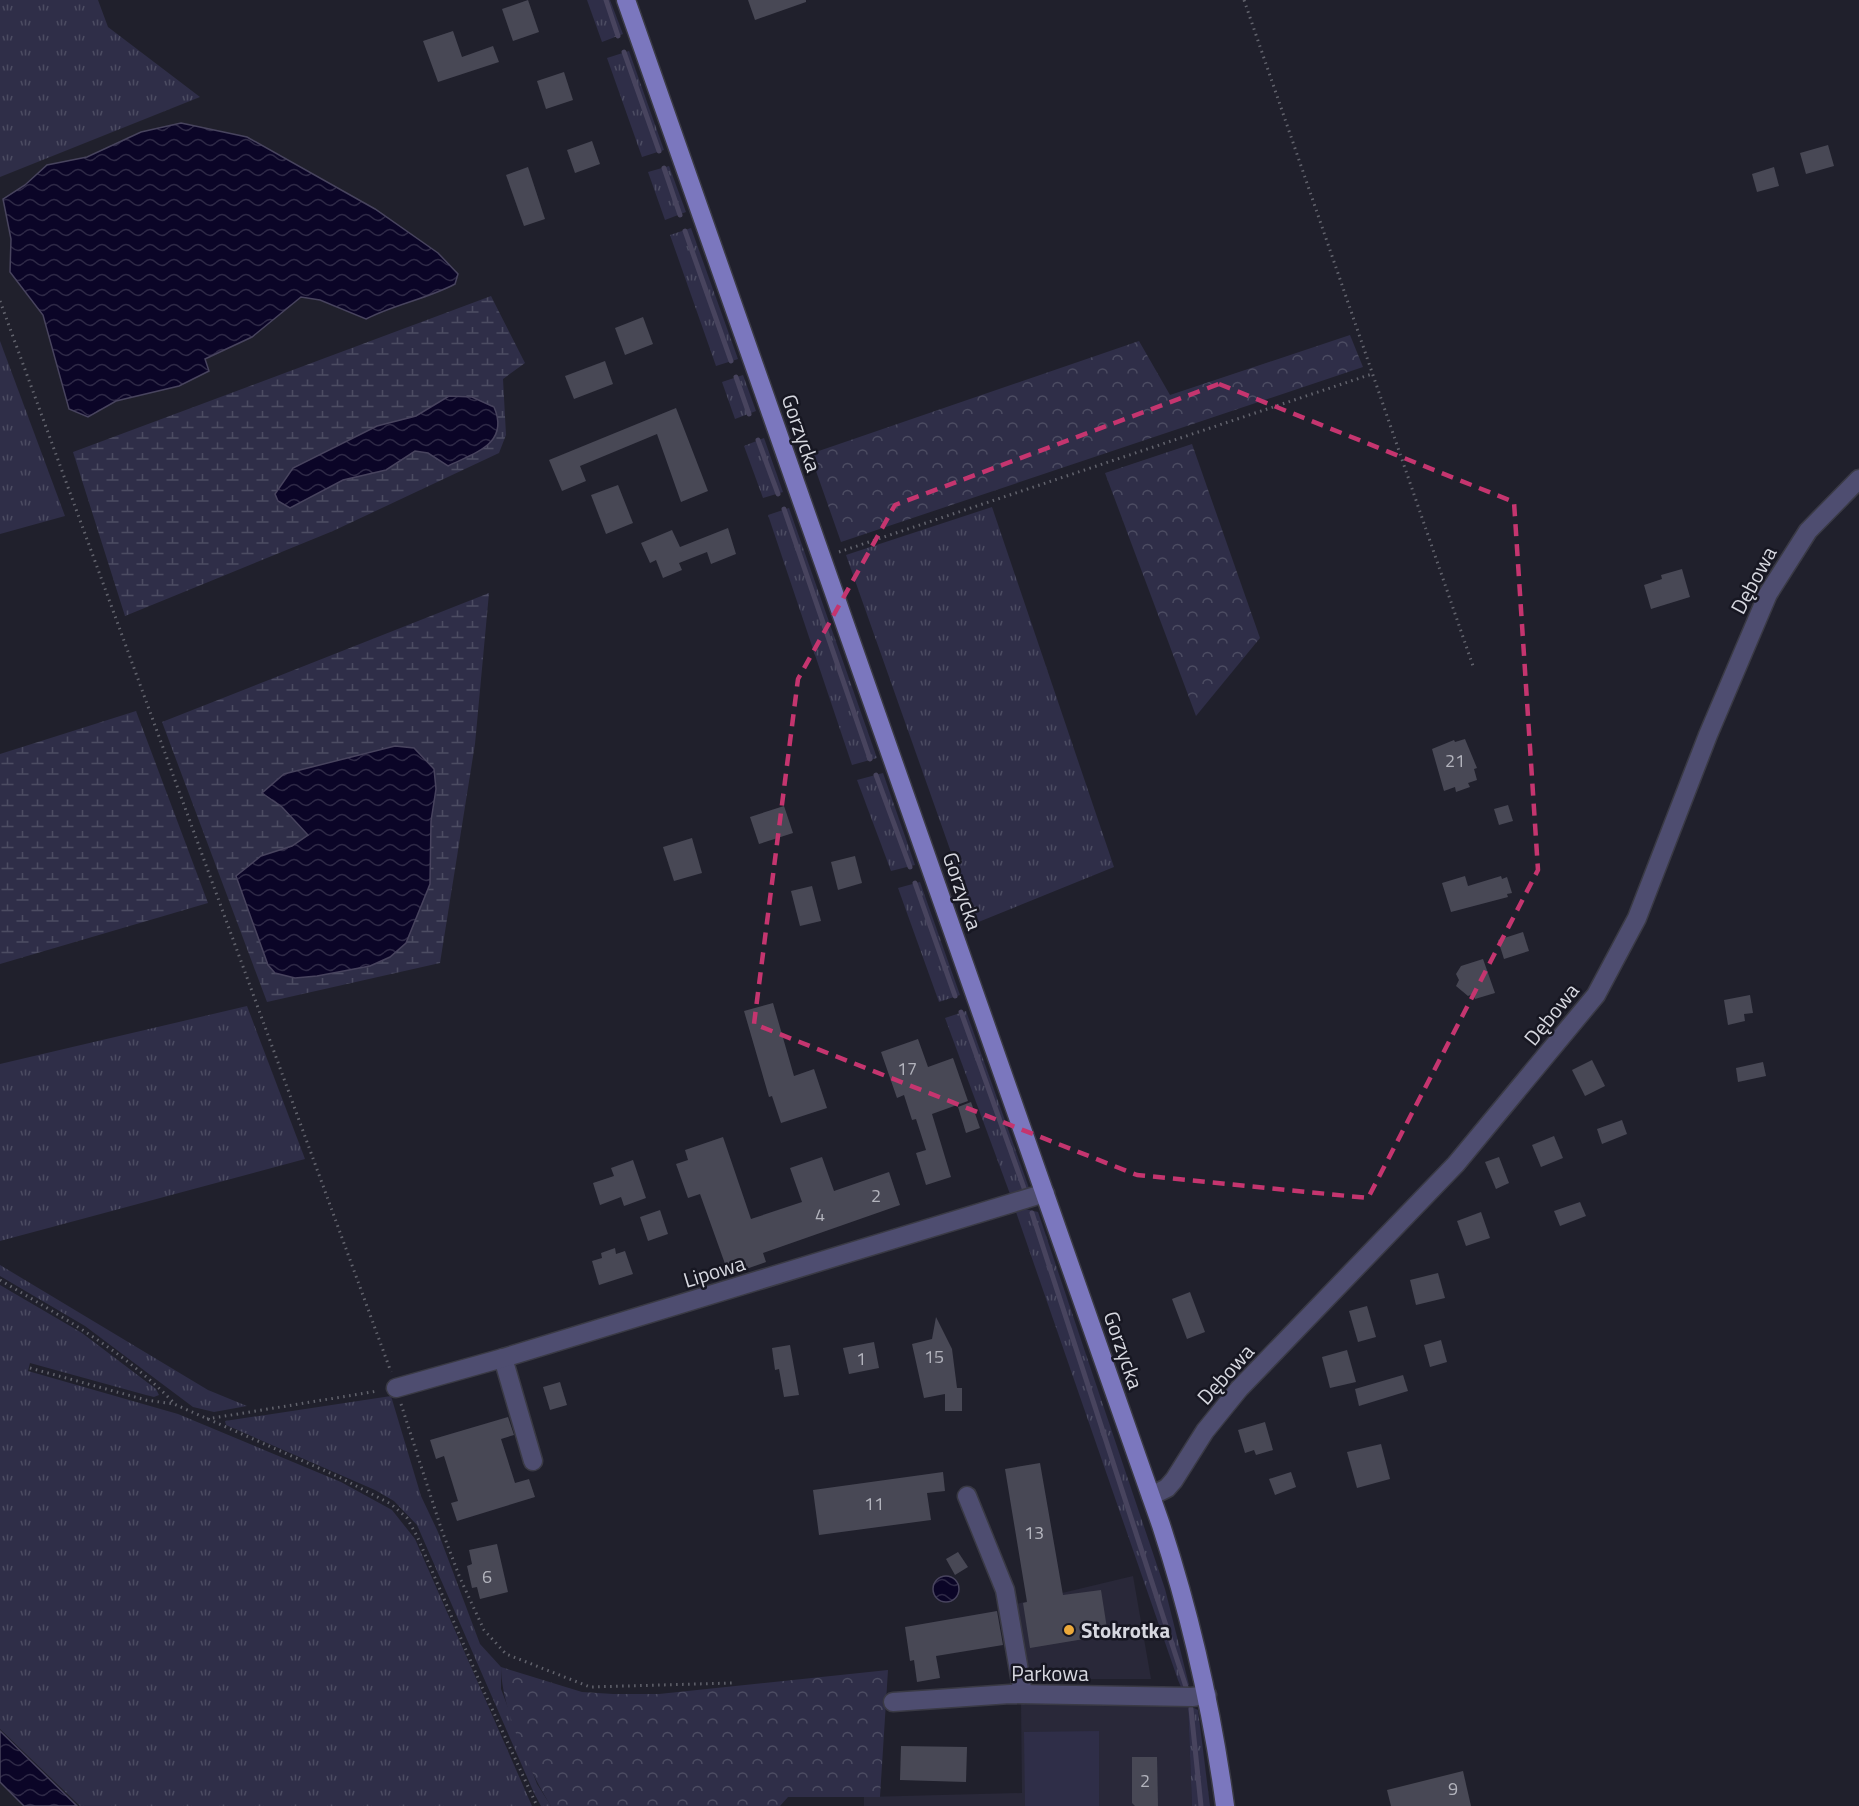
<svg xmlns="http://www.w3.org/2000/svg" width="1859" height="1806" viewBox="0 0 1859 1806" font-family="'Titillium Web',sans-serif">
<defs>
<pattern id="grass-tufts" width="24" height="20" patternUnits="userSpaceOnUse" patternTransform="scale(1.5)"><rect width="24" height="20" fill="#2f2e48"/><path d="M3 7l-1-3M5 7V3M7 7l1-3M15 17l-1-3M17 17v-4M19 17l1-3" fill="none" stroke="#4c4c62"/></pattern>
<pattern id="forest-crowns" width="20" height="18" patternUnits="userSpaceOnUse" patternTransform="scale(1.5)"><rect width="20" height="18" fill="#2f2e48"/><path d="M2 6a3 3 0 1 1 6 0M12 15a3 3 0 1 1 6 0" fill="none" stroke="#4c4c62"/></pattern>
<pattern id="wetland-marsh" width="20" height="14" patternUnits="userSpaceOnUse" patternTransform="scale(1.5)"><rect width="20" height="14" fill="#2f2e48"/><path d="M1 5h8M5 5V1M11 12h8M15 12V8" fill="none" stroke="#4c4c62"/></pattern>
<pattern id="water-waves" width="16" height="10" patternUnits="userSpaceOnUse" patternTransform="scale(1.5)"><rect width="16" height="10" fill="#0b0527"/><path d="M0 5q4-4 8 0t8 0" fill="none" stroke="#2e2946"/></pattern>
</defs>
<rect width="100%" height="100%" fill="#20202c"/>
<g fill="#292839">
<polygon points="1133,1576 1151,1679 1030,1679 1016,1604"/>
<polygon points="1021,1701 1188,1705 1192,1806 864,1806 864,1797 1022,1793"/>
</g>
<g fill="url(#grass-tufts)">
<polygon points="0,0 98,0 108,27 200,97 0,177"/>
<polygon points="587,0 610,0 623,34 602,42"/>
<polygon points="629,51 664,150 642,157 607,58"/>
<polygon points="669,166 686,212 665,220 648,172"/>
<polygon points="691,228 738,359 716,366 670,235"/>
<polygon points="0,341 65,516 0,534"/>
<polygon points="743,375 756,411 735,419 722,382"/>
<polygon points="764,438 783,492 763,498 744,446"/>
<polygon points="992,507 1114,867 976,923 846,555"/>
<polygon points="789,508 877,758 852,765 768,515"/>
<polygon points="883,773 915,865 891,871 857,780"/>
<polygon points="920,882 960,995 939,1002 898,888"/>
<polygon points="247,1006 305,1159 0,1241 0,1064"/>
<polygon points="966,1011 1029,1188 1010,1194 945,1018"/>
<polygon points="1025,1209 1038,1212 1165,1589 1189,1685 1181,1687 1178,1680 1016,1212"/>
<polygon points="0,1265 208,1390 247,1406 214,1412 193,1407 85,1326 0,1276"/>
<polygon points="0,1285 82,1333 156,1389 159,1395 154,1397 146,1395 30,1363 28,1371 178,1414 341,1482 392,1510 415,1539 532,1806 80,1806 0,1729"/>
<polygon points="391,1396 421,1496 438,1532 480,1644 501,1667 501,1689 537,1784 551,1806 541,1806 534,1793 417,1525 394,1501 375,1490 226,1425 225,1421"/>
<polygon points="1188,1705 1198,1710 1210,1806 1192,1806"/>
</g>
<g fill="url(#forest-crowns)">
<polygon points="1350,335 1363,367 841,542 810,454 1139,341 1170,395"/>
<polygon points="1192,444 1260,638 1196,716 1105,473"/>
<path d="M 501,1667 L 582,1692 L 613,1694 L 659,1694 L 888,1670 L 880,1797 L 788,1797 L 780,1806 L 551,1806 C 529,1772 501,1706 501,1667 Z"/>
</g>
<g fill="url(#wetland-marsh)">
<polygon points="491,296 525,363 503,379 506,435 499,453 333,531 125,616 73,452"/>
<polygon points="489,593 475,744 440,963 267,1002 162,722"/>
<polygon points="136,711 208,903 0,964 0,754"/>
</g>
<polygon fill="#2f2e48" points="1099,1731 1099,1806 1025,1806 1024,1732"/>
<g fill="url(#water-waves)" stroke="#48445e" stroke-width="1.5">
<path d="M 181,123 L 247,137 L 375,209 L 438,253 L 458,274 L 455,284 C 427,299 395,304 366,319 L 320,300 L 301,297 L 252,337 L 205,359 L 209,371 L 179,386 L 116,401 L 88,417 L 69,409 L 43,315 L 10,272 L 11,239 L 3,199 L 25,185 L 47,165 L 87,157 L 141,132 Z"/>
<path d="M 449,396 L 472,397 L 494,407 C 510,444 474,453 448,466 L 428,453 L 415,451 L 386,470 L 343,480 L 290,508 L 278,501 L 275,494 L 293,468 L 377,426 L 416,416 Z"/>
<polygon points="395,746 414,748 434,769 436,789 431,821 430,884 406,943 390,957 370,966 317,976 295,978 275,973 268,965 236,876 261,856 292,846 308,835 282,807 262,793 284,774"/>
<circle cx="946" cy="1589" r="13"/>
<polygon points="0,1731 77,1806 24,1806 0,1782"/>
</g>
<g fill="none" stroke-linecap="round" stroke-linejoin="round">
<g stroke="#48445e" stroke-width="5">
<polyline points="606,0 618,36"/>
<polyline points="624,52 659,151"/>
<polyline points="664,168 680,215"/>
<polyline points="685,231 731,361"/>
<polyline points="736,377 749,414"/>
<polyline points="758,440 778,494"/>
<polyline points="784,509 870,759"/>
<polyline points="876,775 910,867"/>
<polyline points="915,883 955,996"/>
<polyline points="961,1012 1024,1188"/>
<polyline points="1032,1213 1186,1687"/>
<polyline points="1191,1709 1201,1806"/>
</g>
</g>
<g fill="#484855">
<polygon points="528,0 539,32 513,41 502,9"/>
<polygon points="748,0 806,0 806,2 755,20"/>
<polygon points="453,31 462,57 493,46 499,62 438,82 423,41"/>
<polygon points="564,72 573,100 546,109 537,81"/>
<polygon points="592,141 600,164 575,173 567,150"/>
<polygon points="1828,145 1834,166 1806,174 1800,153"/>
<polygon points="528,167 545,219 524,226 506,175"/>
<polygon points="1774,167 1779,186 1757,192 1752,174"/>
<polygon points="643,317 653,344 625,355 615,328"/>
<polygon points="605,361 613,384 574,399 565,376"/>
<polygon points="676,408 708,491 681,502 657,434 580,466 586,481 562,491 549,460"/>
<polygon points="618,485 633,523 606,534 591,495"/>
<polygon points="728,528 736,554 711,564 707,552 679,563 682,570 663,578 656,560 650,563 641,543 672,530 680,547"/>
<polygon points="1682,569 1690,597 1651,609 1644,585 1662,579 1661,575"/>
<polygon points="1465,739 1477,768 1474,769 1477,780 1468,783 1470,787 1456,792 1455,787 1444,791 1432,749 1454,740 1455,742"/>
<polygon points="1508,805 1513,821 1499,825 1494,809"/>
<polygon points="784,806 793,833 759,844 750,817"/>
<polygon points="692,838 702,873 674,881 663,847"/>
<polygon points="855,856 862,883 838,890 831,862"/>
<polygon points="1465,876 1468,886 1501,876 1502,879 1507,877 1512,893 1507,894 1508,897 1451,912 1442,883"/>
<polygon points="812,886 821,921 800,926 791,891"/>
<polygon points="1523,932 1529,951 1504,959 1498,940"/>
<polygon points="1483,959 1495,993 1475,999 1473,994 1468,996 1456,986 1459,980 1456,974 1461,966"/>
<polygon points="1750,995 1753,1013 1744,1014 1745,1021 1728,1025 1724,1000"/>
<polygon points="773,1003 794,1076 814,1069 827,1108 781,1123 772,1096 769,1097 744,1011"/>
<polygon points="918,1039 928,1067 953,1058 968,1101 932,1114 951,1177 926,1185 916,1153 926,1150 916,1119 912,1120 904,1095 897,1098 881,1052"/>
<polygon points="1592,1060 1605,1086 1585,1096 1572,1070"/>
<polygon points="1763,1062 1766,1076 1738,1082 1736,1068"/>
<polygon points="971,1102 980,1128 966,1133 958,1107"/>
<polygon points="1622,1120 1627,1134 1602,1144 1597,1129"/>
<polygon points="1554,1136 1563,1158 1541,1167 1532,1145"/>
<polygon points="723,1137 751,1219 802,1202 790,1168 822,1157 834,1191 889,1172 900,1205 763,1253 766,1262 729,1275 700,1194 688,1198 676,1164 688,1160 685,1150"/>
<polygon points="1499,1157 1509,1183 1496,1189 1485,1162"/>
<polygon points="633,1160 646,1198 624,1206 621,1197 600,1205 593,1183 614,1176 611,1168"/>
<polygon points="1580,1202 1586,1216 1560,1226 1554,1211"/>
<polygon points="660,1210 668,1234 648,1241 640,1217"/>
<polygon points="1481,1212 1490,1238 1466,1246 1457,1221"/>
<polygon points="615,1248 616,1254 625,1251 633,1274 599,1285 592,1261 602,1258 601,1253"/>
<polygon points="1438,1273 1445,1298 1416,1305 1410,1280"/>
<polygon points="1190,1292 1205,1332 1187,1339 1172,1299"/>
<polygon points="1367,1306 1376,1337 1358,1342 1349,1311"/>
<polygon points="936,1317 952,1349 957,1388 962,1388 962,1411 945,1411 945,1394 924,1398 912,1344 932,1339"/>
<polygon points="1441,1340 1447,1362 1430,1367 1424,1345"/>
<polygon points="874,1342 879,1368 849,1374 843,1348"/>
<polygon points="790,1345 799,1395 784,1397 779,1369 775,1370 772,1348"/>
<polygon points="1347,1350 1356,1382 1330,1388 1322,1357"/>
<polygon points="1403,1375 1408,1391 1359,1406 1355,1389"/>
<polygon points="560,1382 567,1405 550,1410 543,1387"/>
<polygon points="508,1417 514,1435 501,1439 515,1483 529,1479 535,1497 457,1521 451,1503 458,1501 444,1456 436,1459 430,1440"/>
<polygon points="1265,1422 1273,1450 1256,1455 1254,1450 1245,1453 1238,1430"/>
<polygon points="1381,1444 1390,1479 1357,1488 1347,1452"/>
<polygon points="1040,1463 1063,1595 1101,1590 1108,1635 1030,1648 1023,1603 1027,1602 1005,1469"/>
<polygon points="943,1472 945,1491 927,1493 931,1520 819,1535 813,1490"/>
<polygon points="1291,1472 1296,1487 1275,1495 1269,1479"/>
<polygon points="497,1544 508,1592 480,1599 477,1587 472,1588 467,1566 472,1564 469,1550"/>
<polygon points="958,1552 968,1567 955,1575 946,1559"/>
<polygon points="997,1611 1003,1645 936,1656 940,1678 917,1682 914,1660 910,1661 905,1627"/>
<polygon points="901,1746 967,1747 966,1782 900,1780"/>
<polygon points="1132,1757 1157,1757 1158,1806 1135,1806 1132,1803"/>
<polygon points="1463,1771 1471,1806 1391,1806 1387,1790"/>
</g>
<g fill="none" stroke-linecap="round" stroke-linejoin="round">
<g stroke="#3a3a45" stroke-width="21">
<g id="minor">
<polyline points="503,1358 533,1461"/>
<polyline points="396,1388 503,1358 1045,1193"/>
<polyline points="967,1496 1005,1590 1023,1694"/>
<polyline points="1151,1496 1167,1488 1174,1480 1205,1431 1239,1389 1456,1164 1596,995 1637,918 1708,735 1768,594 1808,531 1859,479"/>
<polyline points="893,1702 1010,1694 1192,1697 1207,1695"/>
</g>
</g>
<g stroke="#3a3a45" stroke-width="21">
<path id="major" d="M 626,0 L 1161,1525 C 1191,1617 1212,1710 1225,1806"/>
</g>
<g stroke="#62636d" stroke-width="3" stroke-dasharray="1.5 4.5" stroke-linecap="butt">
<polyline points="1244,0 1473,666"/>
<polyline points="0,301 391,1372"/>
<polyline points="839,552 1372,374"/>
<path d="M 0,1280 C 62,1317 124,1351 174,1403"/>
<polyline points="30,1368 146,1400 174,1404 339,1477 391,1504 407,1518 417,1536 481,1685 537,1806"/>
<polyline points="401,1404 441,1528 460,1578 484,1630 506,1654 590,1687 732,1683"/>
<polyline points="207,1419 378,1391"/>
</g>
<use href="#minor" stroke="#4e4d70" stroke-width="18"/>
<use href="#major" stroke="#7b77be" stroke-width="18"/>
</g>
<path fill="none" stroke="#c5356f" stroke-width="4.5" stroke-dasharray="12 8" stroke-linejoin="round" d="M 1219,384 L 1514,502 L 1538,870 L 1368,1198 L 1137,1175 L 754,1024 L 798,679 L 895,505 Z"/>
<circle fill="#eca93a" stroke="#171722" stroke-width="2" cx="1069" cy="1630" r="6"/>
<g text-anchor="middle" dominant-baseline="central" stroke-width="5" stroke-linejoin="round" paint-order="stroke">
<g font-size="18" fill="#b3b4bd">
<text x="1455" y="760">21</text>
<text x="907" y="1068">17</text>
<text x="876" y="1195">2</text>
<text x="820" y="1214">4</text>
<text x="934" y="1356">15</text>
<text x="861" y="1358">1</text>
<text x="874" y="1503">11</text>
<text x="1034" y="1532">13</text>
<text x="487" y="1576">6</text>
<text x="1145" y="1780">2</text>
<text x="1453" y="1788">9</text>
</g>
<g font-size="21" fill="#d7d8e0" stroke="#171722">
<text transform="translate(802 433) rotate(71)">Gorzycka</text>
<text transform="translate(1753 580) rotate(-62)">Dębowa</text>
<text transform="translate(963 891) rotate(71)">Gorzycka</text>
<text transform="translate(1551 1014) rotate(-51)">Dębowa</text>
<text transform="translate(714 1271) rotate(-17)">Lipowa</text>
<text transform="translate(1124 1350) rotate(71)">Gorzycka</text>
<text transform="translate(1225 1374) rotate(-48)">Dębowa</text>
<text x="1050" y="1673">Parkowa</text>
</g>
<g font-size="21" font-weight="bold" fill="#d7d8e0" stroke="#171722" text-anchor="start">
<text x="1081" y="1630">Stokrotka</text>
</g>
</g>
</svg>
